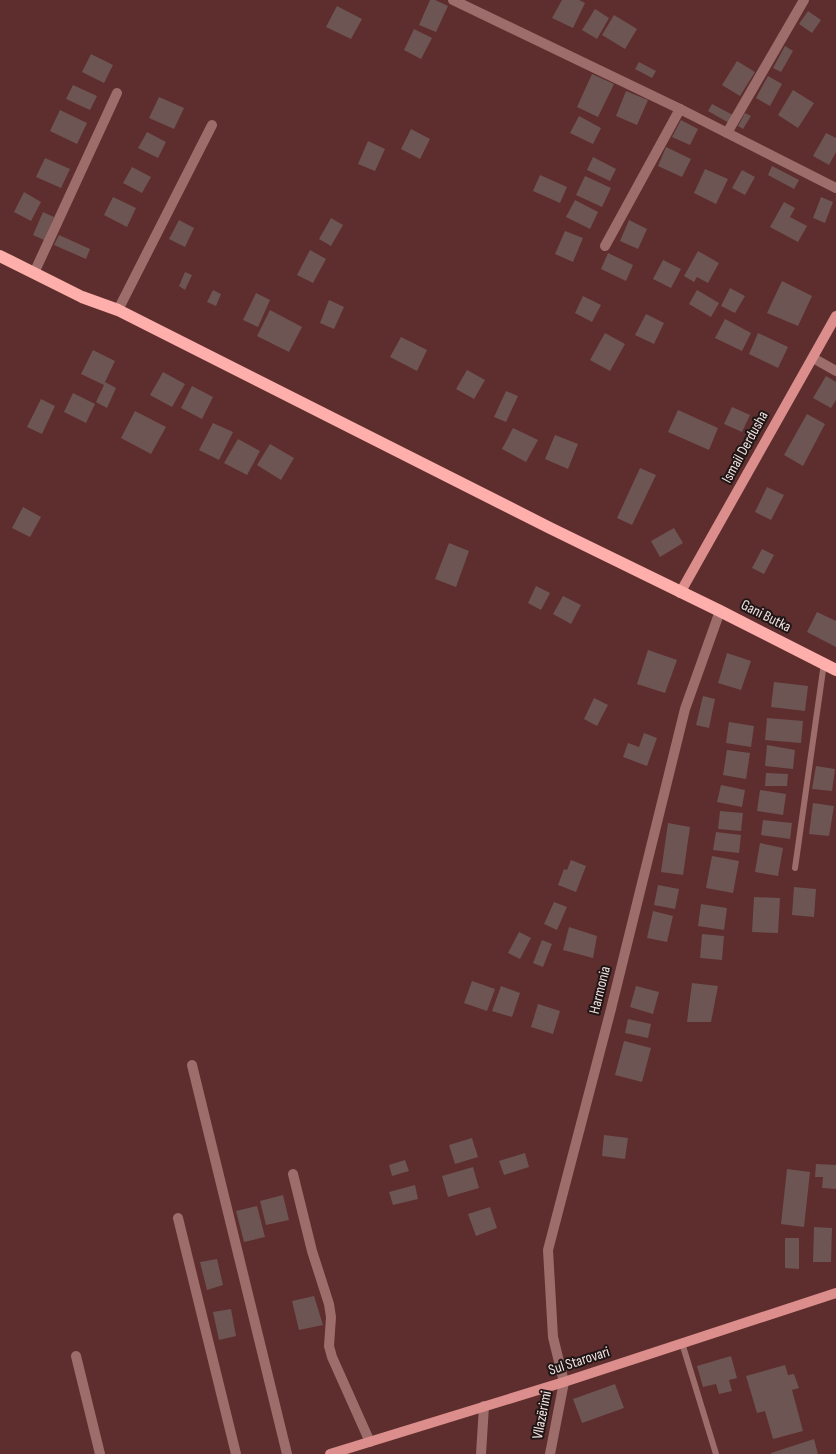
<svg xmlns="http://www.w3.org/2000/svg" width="836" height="1454" viewBox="0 0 836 1454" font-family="'Sofia Sans Condensed',sans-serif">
<rect width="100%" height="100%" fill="#3f2928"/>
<rect fill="#5d2e2d" x="0" y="0" width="836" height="1454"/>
<g fill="#6d5553">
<polygon points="430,0 435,0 448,6 436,32 419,25"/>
<polygon points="562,0 579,0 585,3 573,28 552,18"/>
<polygon points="337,6 362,19 351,39 326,27"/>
<polygon points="595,9 609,18 597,39 582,30"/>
<polygon points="808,11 821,20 812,33 799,24"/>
<polygon points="614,15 637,29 625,49 602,35"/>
<polygon points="414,29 432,38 421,59 404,50"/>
<polygon points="785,46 793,51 781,72 773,68"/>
<polygon points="91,54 113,65 104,83 82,72"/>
<polygon points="737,61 755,72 740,96 722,85"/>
<polygon points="639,62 656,71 652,78 635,69"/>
<polygon points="592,74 614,84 598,117 577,107"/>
<polygon points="768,76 782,84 770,106 756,98"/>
<polygon points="73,85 97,96 90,110 66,99"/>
<polygon points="793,90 814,103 798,128 778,115"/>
<polygon points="626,91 648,100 637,125 616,116"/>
<polygon points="159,97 184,108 174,129 149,118"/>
<polygon points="712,104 733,115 729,123 708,111"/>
<polygon points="60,110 87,123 77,144 50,131"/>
<polygon points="745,113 751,116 743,129 738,126"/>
<polygon points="579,116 601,128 593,144 570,133"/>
<polygon points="681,120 698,129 690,145 672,137"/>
<polygon points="411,129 430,139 420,159 401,149"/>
<polygon points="147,132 166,142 158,158 138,148"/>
<polygon points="826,133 836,138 836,152 829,165 813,156"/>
<polygon points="368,141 385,149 375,171 358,164"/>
<polygon points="666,147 691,159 682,177 658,166"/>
<polygon points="593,157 616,169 610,181 587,170"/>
<polygon points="45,158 70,169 61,188 36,177"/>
<polygon points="772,166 799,180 794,189 768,175"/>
<polygon points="132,167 151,177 142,193 123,183"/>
<polygon points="705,169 728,179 716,204 694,193"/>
<polygon points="742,170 755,177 745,195 732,188"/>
<polygon points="540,175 567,187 560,203 533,191"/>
<polygon points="585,176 611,188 602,207 576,195"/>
<polygon points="24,192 41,202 31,221 14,212"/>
<polygon points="113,197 136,208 127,227 104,215"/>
<polygon points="821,197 833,202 825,223 813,218"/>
<polygon points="575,200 598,212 590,229 566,217"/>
<polygon points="784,202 795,208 790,217 807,226 798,242 770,227"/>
<polygon points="43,212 54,217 44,240 33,235"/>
<polygon points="331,218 343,225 331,246 319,239"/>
<polygon points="179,220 194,228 185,247 169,239"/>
<polygon points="629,220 647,229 638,249 620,241"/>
<polygon points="565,231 583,238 573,262 555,254"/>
<polygon points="59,235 90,249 86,259 54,245"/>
<polygon points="310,250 326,259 313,283 297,275"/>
<polygon points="698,251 719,263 708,283 697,277 694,282 684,276"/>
<polygon points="608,253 633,265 626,281 601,269"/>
<polygon points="663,260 681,269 671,288 653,279"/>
<polygon points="185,272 192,275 185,290 179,286"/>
<polygon points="782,281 812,296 798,326 767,313"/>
<polygon points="730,288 745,296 735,313 721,306"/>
<polygon points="213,290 221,294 216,306 207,302"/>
<polygon points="697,290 719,303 711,317 689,304"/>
<polygon points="256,293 270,300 258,327 243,320"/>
<polygon points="583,296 601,305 592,322 575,313"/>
<polygon points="329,300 344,307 334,329 320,323"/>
<polygon points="270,310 302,327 289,352 257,336"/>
<polygon points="646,314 664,323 654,344 635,335"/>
<polygon points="725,319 751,333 742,351 715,338"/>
<polygon points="605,333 625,344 610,371 590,360"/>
<polygon points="758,333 788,347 778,368 749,354"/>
<polygon points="401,337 427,350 417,371 390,357"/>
<polygon points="93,350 115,361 105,382 116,388 107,408 96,402 104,385 81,374"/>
<polygon points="467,370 485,380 474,399 456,389"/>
<polygon points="163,372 185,384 172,407 150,395"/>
<polygon points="826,376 836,382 836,400 831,408 813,398"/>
<polygon points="192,386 213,397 202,419 181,408"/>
<polygon points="506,391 518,396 506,422 494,417"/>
<polygon points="73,393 95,404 86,423 64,412"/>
<polygon points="41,399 55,406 42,434 27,427"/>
<polygon points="732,407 750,415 742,432 724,424"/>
<polygon points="678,410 718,428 709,450 668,432"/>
<polygon points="135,411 166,427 151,454 121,438"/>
<polygon points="807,414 825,424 803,466 784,455"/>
<polygon points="213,423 233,432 219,460 199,450"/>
<polygon points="513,428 538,440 526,462 502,449"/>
<polygon points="555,435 578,444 568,469 545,459"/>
<polygon points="238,439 260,451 247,475 224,463"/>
<polygon points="270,444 294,458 281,480 257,465"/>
<polygon points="640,468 656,475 632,525 617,518"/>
<polygon points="767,487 784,495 771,520 755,512"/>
<polygon points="23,507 41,517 30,537 12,528"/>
<polygon points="674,528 683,543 660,557 651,541"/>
<polygon points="449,543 469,551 456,587 435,579"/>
<polygon points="762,549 774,555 764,574 752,568"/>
<polygon points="536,586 550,593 541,610 528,603"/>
<polygon points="563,596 581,605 571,624 553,614"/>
<polygon points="817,612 836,621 836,647 807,632"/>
<polygon points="648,650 677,660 665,693 637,684"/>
<polygon points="727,653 751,661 741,690 718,683"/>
<polygon points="774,682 808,686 805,711 771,707"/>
<polygon points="703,696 715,699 709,728 696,725"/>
<polygon points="594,698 608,705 597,726 584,719"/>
<polygon points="767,718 803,721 801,743 765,740"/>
<polygon points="729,722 754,726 751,747 726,743"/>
<polygon points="644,733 657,738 647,766 623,757 628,743 639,747"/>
<polygon points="767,745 795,750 793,769 765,766"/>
<polygon points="727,750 750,753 746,779 723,775"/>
<polygon points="816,766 835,769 832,791 812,789"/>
<polygon points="766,773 788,774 787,786 765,786"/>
<polygon points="721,785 745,790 742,807 717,802"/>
<polygon points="760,790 786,794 783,815 757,811"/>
<polygon points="813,803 834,806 829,836 809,834"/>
<polygon points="720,811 743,813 741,831 718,829"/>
<polygon points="763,820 792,823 790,839 761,835"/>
<polygon points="668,823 690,827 683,875 661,872"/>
<polygon points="716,832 741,835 739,853 713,850"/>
<polygon points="760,843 783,848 778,876 755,872"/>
<polygon points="712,856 739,861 733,893 706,888"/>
<polygon points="571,860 586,866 576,892 558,885 564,869 567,870"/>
<polygon points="658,885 679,889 675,909 654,905"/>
<polygon points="794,887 816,889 814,917 792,915"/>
<polygon points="754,897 780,898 778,933 752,932"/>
<polygon points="554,902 567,907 557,930 544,924"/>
<polygon points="701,904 727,908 724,930 698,926"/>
<polygon points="653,911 673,916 667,942 647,938"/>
<polygon points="569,927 597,936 593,958 563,950"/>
<polygon points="519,932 531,938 520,959 508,953"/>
<polygon points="702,934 724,936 722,960 700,958"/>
<polygon points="542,940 552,944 543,967 533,963"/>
<polygon points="472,981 495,989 487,1011 464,1003"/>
<polygon points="692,983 718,986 711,1022 687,1022"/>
<polygon points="501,986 520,993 512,1017 492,1011"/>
<polygon points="636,986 659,992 653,1014 630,1007"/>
<polygon points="538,1004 560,1011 553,1034 531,1027"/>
<polygon points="628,1019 651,1024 648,1038 625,1033"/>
<polygon points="624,1041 651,1048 642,1082 615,1075"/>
<polygon points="604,1135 628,1138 625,1159 602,1156"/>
<polygon points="472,1138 478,1157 455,1164 449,1145"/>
<polygon points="525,1153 529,1167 504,1175 499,1161"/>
<polygon points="405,1160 409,1171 392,1176 389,1165"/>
<polygon points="816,1164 836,1165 836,1189 822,1188 823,1177 815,1177"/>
<polygon points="473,1167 479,1188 448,1197 442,1176"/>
<polygon points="787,1169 810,1172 804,1227 781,1224"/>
<polygon points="415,1185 418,1199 393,1205 389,1192"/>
<polygon points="283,1195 289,1220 266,1225 260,1201"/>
<polygon points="257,1206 265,1237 244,1242 236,1211"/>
<polygon points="490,1207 497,1228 476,1236 468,1214"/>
<polygon points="814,1227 832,1228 831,1262 813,1262"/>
<polygon points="785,1238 799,1238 799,1269 785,1268"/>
<polygon points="217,1259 223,1285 207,1290 200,1262"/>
<polygon points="314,1296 323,1325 299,1330 292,1301"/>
<polygon points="231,1309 236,1336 219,1340 213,1312"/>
<polygon points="731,1356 737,1378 729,1380 732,1391 719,1394 716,1384 703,1387 697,1366"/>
<polygon points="785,1365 788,1375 794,1374 799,1388 792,1390 803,1431 773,1439 765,1411 757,1413 746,1376"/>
<polygon points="615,1384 624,1408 582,1423 573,1399"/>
<polygon points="814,1439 818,1454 771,1454 771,1453"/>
</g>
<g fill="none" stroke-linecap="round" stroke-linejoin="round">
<g stroke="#9d6d6b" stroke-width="6">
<polyline points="795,868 824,663"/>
<polyline points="682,1343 716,1454"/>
</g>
<g stroke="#9d6d6b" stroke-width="10">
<polyline points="453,0 680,109 836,188"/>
<polyline points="727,133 804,0"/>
<polyline points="605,246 680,109"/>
<polyline points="34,273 117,93"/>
<polyline points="118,310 212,125"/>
<polyline points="813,358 836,371"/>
<polyline points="192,1065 287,1454"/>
<polyline points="293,1174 312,1251 329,1304 331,1317 329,1346 332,1357 370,1442"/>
<polyline points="178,1218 236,1454"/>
<polyline points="76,1356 100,1454"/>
<polyline points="481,1454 484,1406"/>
<polyline points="550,1454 564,1382 553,1337 548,1250 611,1009 685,709 720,611"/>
</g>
<g stroke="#db8e8b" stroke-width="10">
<polyline points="680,593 836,316"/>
<polyline points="330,1454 564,1382 836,1293"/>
</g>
<polyline stroke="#feafab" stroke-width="12" points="0,256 82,297 118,310 550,528 720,611 836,670"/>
</g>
<g text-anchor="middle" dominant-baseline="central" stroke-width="4" stroke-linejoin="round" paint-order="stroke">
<g font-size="15" fill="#f2e3e2" stroke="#1f1515">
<text transform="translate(745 447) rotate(-61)">Ismail Derdusha</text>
<text transform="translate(766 616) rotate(27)">Gani Butka</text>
<text transform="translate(600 990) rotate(-76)">Harmonia</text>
<text transform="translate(579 1361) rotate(-18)">Sul Starovari</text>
<text transform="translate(542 1415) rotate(-79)">Vllazërimi</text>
</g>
</g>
</svg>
